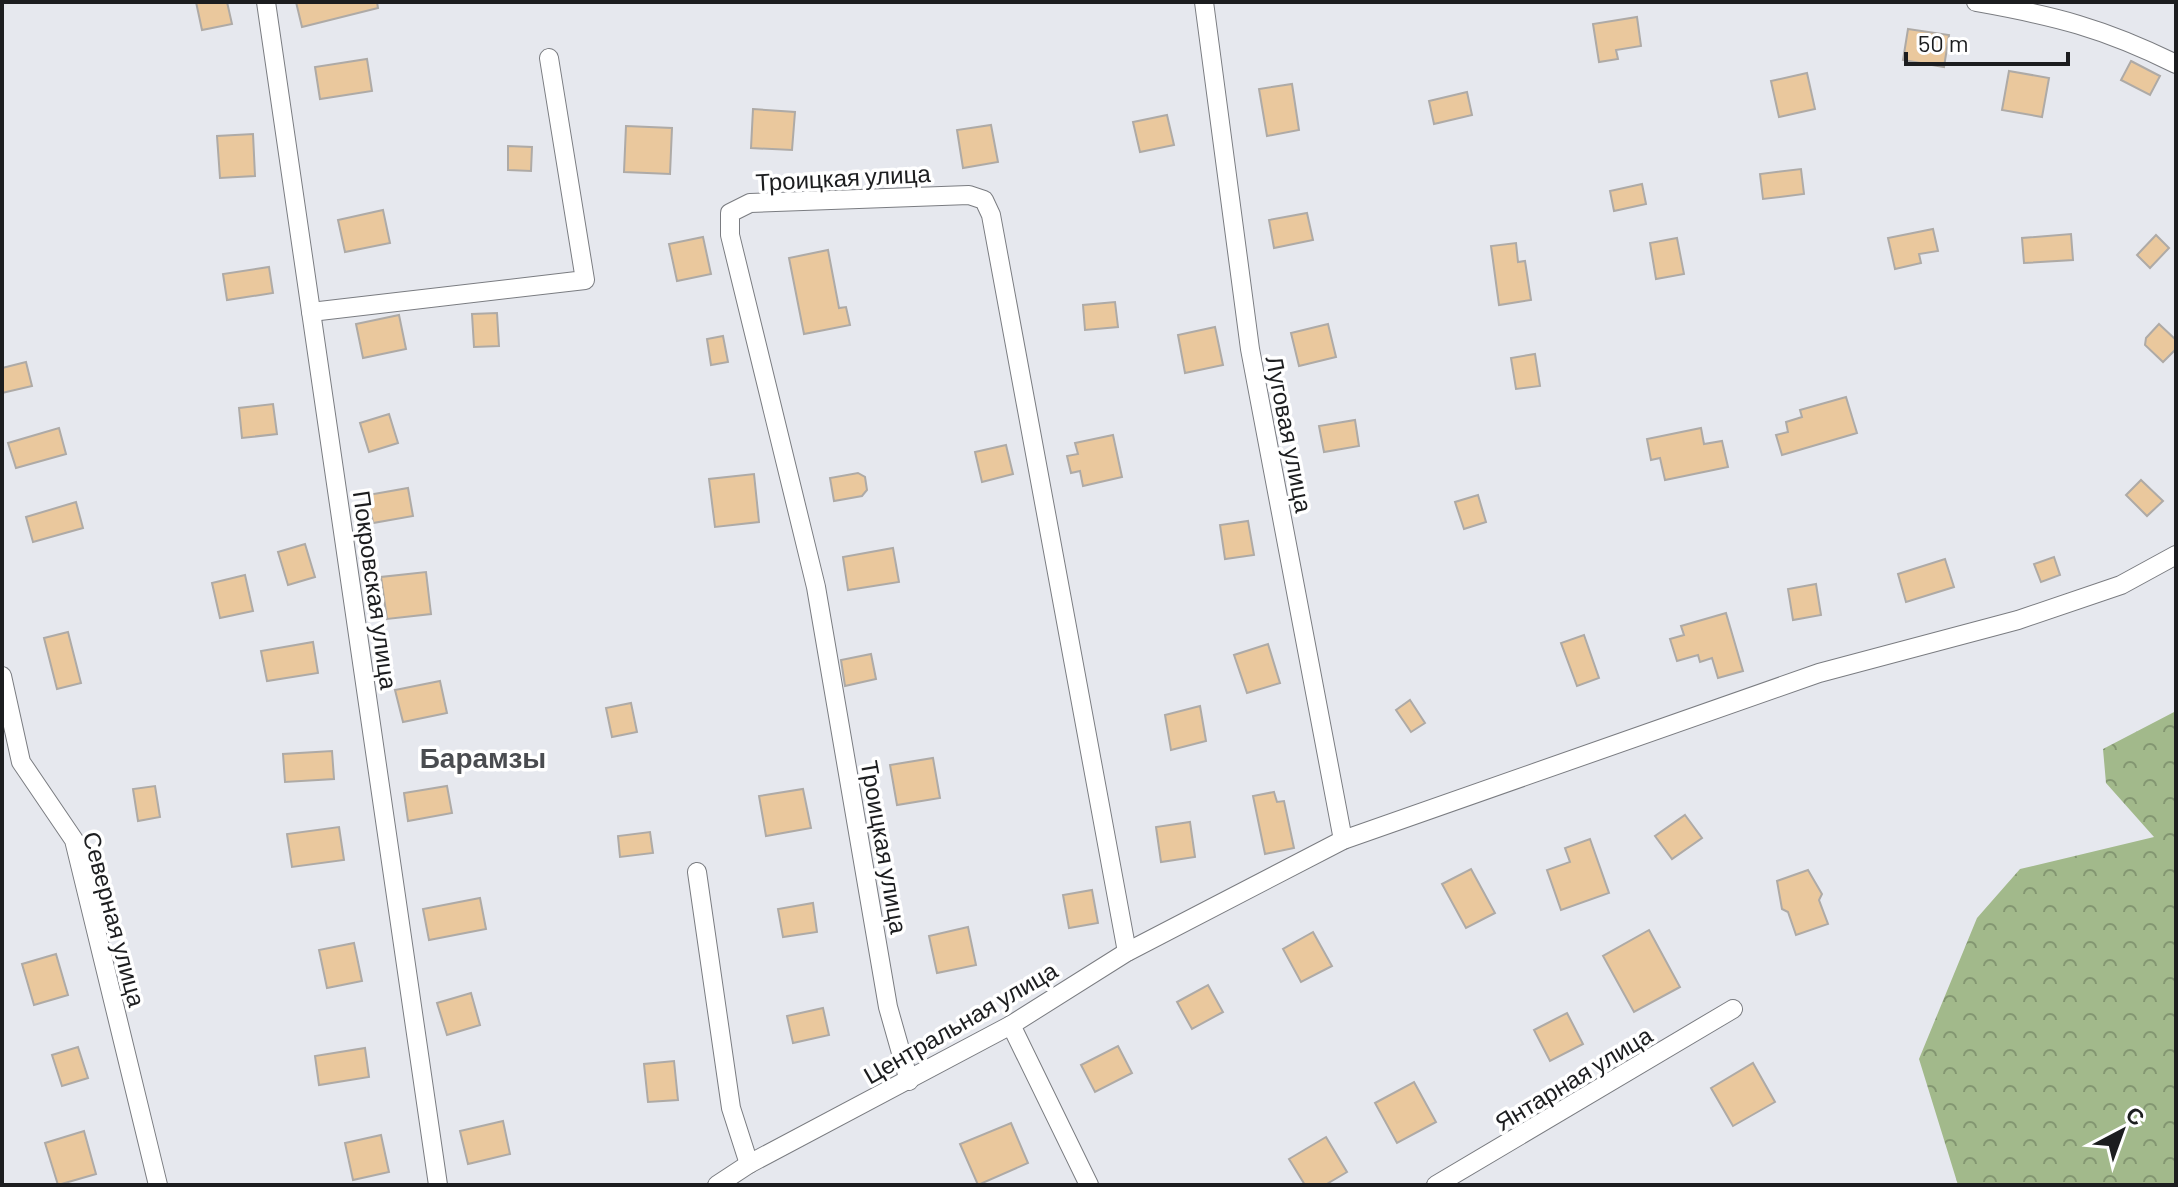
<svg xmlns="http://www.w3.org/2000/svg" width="2178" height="1187" viewBox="0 0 2178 1187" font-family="Barlow,sans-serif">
<defs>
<pattern id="forest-crowns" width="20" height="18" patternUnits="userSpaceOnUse" patternTransform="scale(2)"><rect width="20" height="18" fill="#a2b98b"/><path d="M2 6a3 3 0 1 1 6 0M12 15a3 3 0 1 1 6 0" fill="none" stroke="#839671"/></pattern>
</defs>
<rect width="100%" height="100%" fill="#e6e8ee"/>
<polygon fill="url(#forest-crowns)" points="2176,711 2176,1185 1958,1185 1919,1059 1977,918 2020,869 2154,837 2106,783 2103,749"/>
<g fill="#eac89d" stroke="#aeaaa6" stroke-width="2">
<polygon points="196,2 227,2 232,24 202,30"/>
<polygon points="296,2 377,2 378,8 302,27"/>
<polygon points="1637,17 1641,46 1616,50 1618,59 1599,62 1593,24"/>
<polygon points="1908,29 1949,35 1944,67 1903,60"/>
<polygon points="367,59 372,91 320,99 315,67"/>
<polygon points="2131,61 2160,76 2150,95 2121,80"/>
<polygon points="2009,71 2049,78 2042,117 2002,110"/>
<polygon points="1807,73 1815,109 1779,117 1771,81"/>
<polygon points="1292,84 1299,130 1267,136 1259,89"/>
<polygon points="1467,92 1472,115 1434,124 1429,101"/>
<polygon points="753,109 795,112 792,150 751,148"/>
<polygon points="1167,115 1174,145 1140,152 1133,122"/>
<polygon points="991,125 998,162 963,168 957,130"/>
<polygon points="626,126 672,128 670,174 624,172"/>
<polygon points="253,134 255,176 220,178 217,136"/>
<polygon points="508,146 532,147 531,171 508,170"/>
<polygon points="1801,169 1804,194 1763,199 1760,174"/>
<polygon points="1642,184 1646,204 1614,211 1610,191"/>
<polygon points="383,210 390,243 345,252 338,220"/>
<polygon points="1307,213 1313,240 1274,248 1269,220"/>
<polygon points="1933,229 1938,251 1919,254 1921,263 1895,269 1888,238"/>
<polygon points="2071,234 2073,260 2024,263 2022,238"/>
<polygon points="2156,235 2169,248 2150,268 2137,255"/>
<polygon points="703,237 711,274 677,281 669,244"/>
<polygon points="1677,238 1684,274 1656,279 1650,243"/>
<polygon points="1516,243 1518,262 1525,261 1531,300 1499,305 1491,246"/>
<polygon points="828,250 839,308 846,307 850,325 804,334 789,258"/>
<polygon points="269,267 273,293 227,300 223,274"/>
<polygon points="1115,302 1118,327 1085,330 1083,305"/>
<polygon points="497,313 499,346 474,347 472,314"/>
<polygon points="399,315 406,349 363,358 356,324"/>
<polygon points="1328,324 1336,357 1299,366 1291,333"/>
<polygon points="2159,324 2176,340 2176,349 2163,362 2145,345 2146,338"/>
<polygon points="1215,327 1223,365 1185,373 1178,335"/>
<polygon points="723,336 728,362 711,365 707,339"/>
<polygon points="1535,354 1540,386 1516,389 1511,358"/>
<polygon points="26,362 32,386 2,393 2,368"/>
<polygon points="1846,397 1857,433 1782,455 1776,435 1788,432 1786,422 1802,417 1800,410"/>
<polygon points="273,404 277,434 242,438 239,408"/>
<polygon points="389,414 398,443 369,452 360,423"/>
<polygon points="1355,420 1359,446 1324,452 1319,426"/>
<polygon points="59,428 66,454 16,468 8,443"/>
<polygon points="1701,428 1704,444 1722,441 1728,467 1665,480 1660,458 1651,460 1647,439"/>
<polygon points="1113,435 1122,477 1083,486 1080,471 1071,473 1067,456 1078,454 1075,443"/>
<polygon points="1006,445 1013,474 982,482 975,452"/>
<polygon points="858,473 865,477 867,490 862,496 834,501 830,478"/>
<polygon points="754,474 759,522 715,527 709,479"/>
<polygon points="2141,480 2163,501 2147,516 2126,495"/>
<polygon points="408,488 413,516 373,523 368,495"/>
<polygon points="1478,495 1486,522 1464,529 1455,502"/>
<polygon points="76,502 83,528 33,542 26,517"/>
<polygon points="1248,521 1254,555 1225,559 1220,525"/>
<polygon points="305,544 315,577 288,585 278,552"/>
<polygon points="893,548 899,582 848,590 843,557"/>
<polygon points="2054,557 2060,575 2041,582 2034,564"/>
<polygon points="1945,559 1954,587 1906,602 1898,574"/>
<polygon points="426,572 431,614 387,619 381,577"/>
<polygon points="245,575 253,611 220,618 212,583"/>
<polygon points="1816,584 1821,615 1793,620 1788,589"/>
<polygon points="1726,613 1743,671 1718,678 1712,658 1700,662 1698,655 1677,661 1670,639 1684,635 1681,626"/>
<polygon points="68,632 81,683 57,689 44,638"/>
<polygon points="1584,635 1599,678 1577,686 1561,643"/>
<polygon points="313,642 318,673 267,681 261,651"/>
<polygon points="1268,644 1280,683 1247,693 1234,655"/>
<polygon points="871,654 876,679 845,686 841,660"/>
<polygon points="440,681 447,713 403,722 395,690"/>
<polygon points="1410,700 1425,723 1411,732 1396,710"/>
<polygon points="631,703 637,732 612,737 606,708"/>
<polygon points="1200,706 1206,741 1171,750 1165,715"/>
<polygon points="332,751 334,779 285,782 283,754"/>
<polygon points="933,758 940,798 897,805 890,765"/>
<polygon points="155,786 160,817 138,821 133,789"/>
<polygon points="447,786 452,813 408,821 404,793"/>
<polygon points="803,789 811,828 766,836 759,796"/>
<polygon points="1274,792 1277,802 1284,801 1294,848 1265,854 1253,796"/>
<polygon points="1685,815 1702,838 1672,859 1655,836"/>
<polygon points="1190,822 1195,857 1161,862 1156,827"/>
<polygon points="339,827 344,860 292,867 287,834"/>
<polygon points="650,832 653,853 620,857 618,836"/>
<polygon points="1590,839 1609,893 1561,910 1547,870 1570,862 1565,848"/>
<polygon points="1471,869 1495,913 1466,928 1442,884"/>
<polygon points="1808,870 1822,894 1819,900 1828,924 1796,935 1788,912 1782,909 1777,881"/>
<polygon points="1092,890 1098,923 1069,928 1063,895"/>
<polygon points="480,898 486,929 429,940 423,909"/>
<polygon points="813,903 817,932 783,937 778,909"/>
<polygon points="968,927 976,965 937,973 929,936"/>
<polygon points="1649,930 1680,987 1634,1012 1603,956"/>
<polygon points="1313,932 1332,966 1301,982 1283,949"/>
<polygon points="354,943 362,981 327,988 319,950"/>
<polygon points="56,954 68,995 34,1005 22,964"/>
<polygon points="1208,985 1223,1012 1192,1029 1177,1002"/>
<polygon points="471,993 480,1025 447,1035 437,1003"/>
<polygon points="823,1008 829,1035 793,1043 787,1016"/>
<polygon points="1567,1013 1583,1044 1550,1061 1534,1030"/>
<polygon points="1118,1046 1132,1073 1095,1092 1081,1065"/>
<polygon points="78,1047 88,1078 62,1086 52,1055"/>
<polygon points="365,1048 369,1077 319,1085 315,1056"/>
<polygon points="674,1061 678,1100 648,1102 644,1064"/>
<polygon points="1753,1063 1775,1102 1733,1126 1711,1088"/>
<polygon points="1414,1082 1436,1122 1397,1143 1375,1103"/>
<polygon points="503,1121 510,1154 468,1164 460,1131"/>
<polygon points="1011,1123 1028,1163 978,1185 960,1144"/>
<polygon points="84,1131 96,1174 58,1185 45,1143"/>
<polygon points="381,1135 389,1172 353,1180 345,1143"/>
<polygon points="1326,1137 1347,1172 1325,1185 1305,1185 1289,1159"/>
</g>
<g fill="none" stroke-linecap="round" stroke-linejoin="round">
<g stroke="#7a7c81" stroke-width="20">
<g id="street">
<polyline points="266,2 438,1185"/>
<polyline points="1204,2 1250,349 1343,840"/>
<path d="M 1976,2 C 2055,16 2103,28 2176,64"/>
<polyline points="311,312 585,280 549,58"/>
<polyline points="2,676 21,762 74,840 158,1185"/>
<polyline points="697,872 731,1108 749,1164"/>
<polyline points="1011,1025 1089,1185"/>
<polyline points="909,1081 888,1007 816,587 730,235 730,213 750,203 969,195 984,200 991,215 1127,952"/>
<polyline points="717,1185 749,1164 1011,1025 1127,952 1343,840 1819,673 2018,620 2121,585 2176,555"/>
<polyline points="1436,1185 1733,1009"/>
</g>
</g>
<use href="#street" stroke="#fff" stroke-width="18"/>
</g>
<g text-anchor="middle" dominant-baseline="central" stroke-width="7" stroke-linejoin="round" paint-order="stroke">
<g font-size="24" fill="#1c1d1f" stroke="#fff">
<text transform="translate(843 177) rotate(-3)">Троицкая улица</text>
<text transform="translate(1290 434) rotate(79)">Луговая улица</text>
<text transform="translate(376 590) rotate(82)">Покровская улица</text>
<text transform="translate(885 847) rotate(80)">Троицкая улица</text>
<text transform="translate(115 919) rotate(75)">Северная улица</text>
<text transform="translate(960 1022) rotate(-30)">Центральная улица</text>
<text transform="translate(1573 1078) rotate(-31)">Янтарная улица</text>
</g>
<g font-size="28" font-weight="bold" fill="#4a4c50" stroke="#fff">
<text x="483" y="757">Барамзы</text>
</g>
</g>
<rect width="2178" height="1187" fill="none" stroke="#1c1d1f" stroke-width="8"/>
<g transform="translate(2122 1131) rotate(41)" stroke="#ffffff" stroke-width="6" paint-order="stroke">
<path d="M0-6L14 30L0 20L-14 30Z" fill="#1c1d1f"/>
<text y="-12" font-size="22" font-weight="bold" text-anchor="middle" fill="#1c1d1f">С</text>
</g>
<path d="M1906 52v12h162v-12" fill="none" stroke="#1c1d1f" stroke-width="4"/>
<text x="1918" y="52" font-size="24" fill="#1c1d1f" stroke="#ffffff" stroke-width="6" paint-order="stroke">50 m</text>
</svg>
